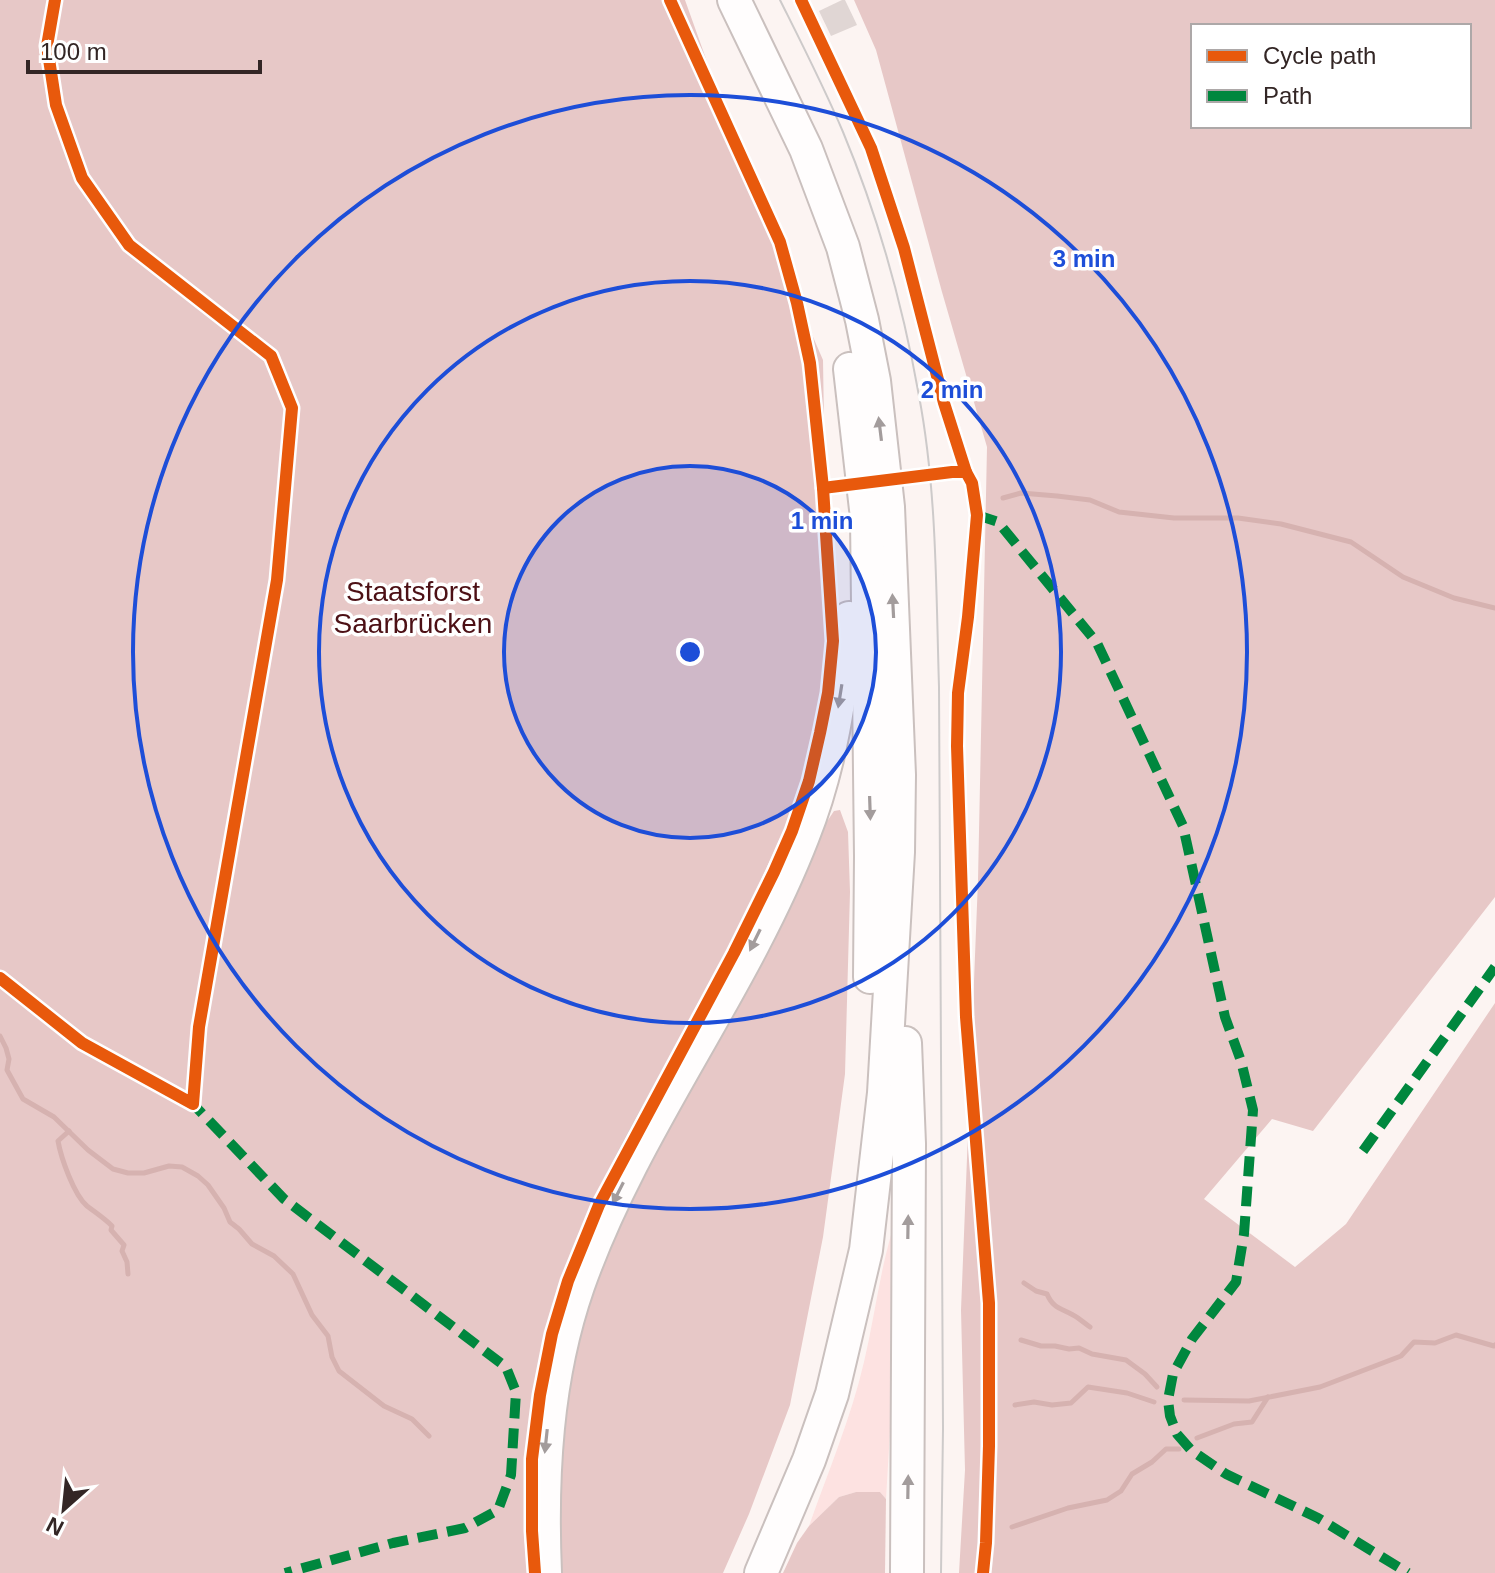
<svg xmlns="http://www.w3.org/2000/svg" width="1495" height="1573" viewBox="0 0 1495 1573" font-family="Arial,sans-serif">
<rect width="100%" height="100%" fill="#fcf4f2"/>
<path fill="#fde2e1" d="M 891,1235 L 890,1431 L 886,1499 L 880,1492 L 856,1492 L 839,1497 L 809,1526 C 828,1472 851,1418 864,1362 C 874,1320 879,1277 891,1235 Z"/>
<g fill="#e7c8c7" fill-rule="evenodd">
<polygon points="0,0 685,0 769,235 823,360 827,609 822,690 802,780 785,828 729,949 627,1135 593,1202 562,1279 545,1333 529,1421 524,1531 527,1573 0,1573"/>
<path d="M 854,0 L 1495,0 L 1495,897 L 1313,1131 L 1272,1119 L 1204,1199 L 1295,1267 L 1346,1224 L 1495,1003 L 1495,1573 L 959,1573 L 965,1470 L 961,1310 L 978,880 L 987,447 L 942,292 L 876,50 ZM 1193,26 L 1469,26 L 1469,126 L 1193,126 Z"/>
<polygon points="840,810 848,832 850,892 845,1074 823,1237 790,1405 749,1514 723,1573 562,1573 559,1546 557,1474 564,1405 588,1306 626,1204 718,1039 824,826 834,811"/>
<polygon points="856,1492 880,1492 886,1499 885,1573 783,1573 797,1543 809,1526 839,1497"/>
</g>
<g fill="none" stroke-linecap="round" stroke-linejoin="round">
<g stroke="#d6b2b0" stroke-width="5">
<polyline points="1003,498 1021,493 1057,496 1090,500 1119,512 1174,518 1238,518 1281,524 1351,542 1403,577 1454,598 1495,608"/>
<polyline points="0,1036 6,1048 9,1059 7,1070 23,1099 54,1117 88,1150 113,1169 128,1173 144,1173 169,1166 182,1167 198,1176 208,1185 224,1208 230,1222 239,1229 252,1244 274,1256 293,1274 312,1315 328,1336 332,1357 339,1371 384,1406 412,1419 429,1436"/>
<path d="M 69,1131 L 58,1141 C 61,1158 74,1195 87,1206 C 96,1213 104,1218 112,1226 L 111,1230 L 124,1245 L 122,1251 L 127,1262 L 128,1274"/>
<path d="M 1024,1283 L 1036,1291 L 1047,1294 C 1053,1308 1060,1308 1073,1315 C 1079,1318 1084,1323 1090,1327"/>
<polyline points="1021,1340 1041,1346 1055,1346 1069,1349 1079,1348 1092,1354 1126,1360 1145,1374 1157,1387"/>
<polyline points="1184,1400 1249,1401 1320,1387 1401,1356 1414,1342 1435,1343 1456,1335 1494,1346 1495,1345"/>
<polyline points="1015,1405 1034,1402 1052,1405 1071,1403 1088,1387 1127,1393 1154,1402"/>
<polyline points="1197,1438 1234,1424 1252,1422 1268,1397"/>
<polyline points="1012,1527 1068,1508 1107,1500 1121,1491 1132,1474 1152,1462 1166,1449 1179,1449"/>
</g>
</g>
<polygon fill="#e0d6d4" points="842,0 845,0 857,25 831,36 819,11"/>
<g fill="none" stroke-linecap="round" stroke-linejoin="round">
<g stroke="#cac0be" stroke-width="13">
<g id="lane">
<polyline points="801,0 871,148 904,248 944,403 966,472"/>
<polyline points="952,472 966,472 972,483 977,515 968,617 958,693 957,746 966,1017 989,1303 989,1446 986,1543 983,1573"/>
</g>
</g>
<g stroke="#cac0be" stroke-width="36">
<g id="highway">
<polyline points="734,0 806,149 843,247 862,320 874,381 888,507 899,775 898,852 884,1093 866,1250 832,1394 809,1460 761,1573"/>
<polyline points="850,369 867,518 871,856 870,977"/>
<polyline points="905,1043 909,1144 907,1573"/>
<path d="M 545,1573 C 541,1476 546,1378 578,1286 C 634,1127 742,993 803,836 C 831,766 841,693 849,618"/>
</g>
</g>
<use href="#lane" stroke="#fffdfd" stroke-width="9"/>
<use href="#highway" stroke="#fffdfd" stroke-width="32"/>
<path stroke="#cdcaca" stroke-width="2" d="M 780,0 C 802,44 824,87 843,132 C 878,216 903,306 919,396 C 937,491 936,591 939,687 L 943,1429 L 941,1573"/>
<g stroke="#00873e" stroke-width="10" stroke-dasharray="20 10" stroke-linecap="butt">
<polyline points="977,515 998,522 1097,643 1183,826 1225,1017 1241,1061 1253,1110 1244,1234 1236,1282 1192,1339 1173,1374 1168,1400 1170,1416 1177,1434 1191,1450 1226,1474 1318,1518 1408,1573"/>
<polyline points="187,1101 193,1104 284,1199 506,1367 516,1392 511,1475 498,1510 465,1528 393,1543 285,1573"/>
<polyline points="1363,1151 1495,967"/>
</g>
<g stroke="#fff" stroke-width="17">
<g id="cycleway">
<polyline points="801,0 871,148 904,248 944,403 966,472"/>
<polyline points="823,488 952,472 966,472 972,483 977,515 968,617 958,693 957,746 966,1017 989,1303 989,1446 986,1543 983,1573"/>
<polyline points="0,978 82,1043 193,1104 199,1027 277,580 292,408 271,356 129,245 82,178 56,105 47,46 55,0"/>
<polyline points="535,1573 532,1531 532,1459 540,1395 552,1334 568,1281 599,1205 734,953 774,872 792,831 809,781 820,733 828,693 833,641 823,488 810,363 797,303 780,242 670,0"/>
</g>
</g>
<use href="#cycleway" stroke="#e8590c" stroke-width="12"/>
</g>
<defs><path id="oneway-solid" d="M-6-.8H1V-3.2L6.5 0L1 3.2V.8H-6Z" transform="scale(2)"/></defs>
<g fill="#a39c9c">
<use href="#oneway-solid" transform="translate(880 429) rotate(-97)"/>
<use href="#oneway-solid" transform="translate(893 606) rotate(-93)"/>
<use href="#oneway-solid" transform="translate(840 696) rotate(99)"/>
<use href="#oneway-solid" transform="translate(870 808) rotate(88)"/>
<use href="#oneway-solid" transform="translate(755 940) rotate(116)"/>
<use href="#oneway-solid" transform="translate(618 1193) rotate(117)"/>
<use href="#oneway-solid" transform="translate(908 1227) rotate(-89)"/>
<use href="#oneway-solid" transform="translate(546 1441) rotate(96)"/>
<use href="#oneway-solid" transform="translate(908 1487) rotate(-89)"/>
</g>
<circle cx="690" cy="652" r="186" fill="#1d4ed8" fill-opacity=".12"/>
<g fill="none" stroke="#1d4ed8" stroke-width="4">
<circle cx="690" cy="652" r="186"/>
<circle cx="690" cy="652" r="371"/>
<circle cx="690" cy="652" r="557"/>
</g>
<g text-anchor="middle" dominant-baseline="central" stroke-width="7" stroke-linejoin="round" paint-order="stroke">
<g font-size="28" fill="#4c1015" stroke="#fff">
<text x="413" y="591">Staatsforst<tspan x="413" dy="32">Saarbrücken</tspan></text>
</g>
</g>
<circle cx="690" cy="652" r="12" fill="#1d4ed8" stroke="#fff" stroke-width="4"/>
<g font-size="24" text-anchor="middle" font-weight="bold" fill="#1d4ed8" stroke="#fff" stroke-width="7" stroke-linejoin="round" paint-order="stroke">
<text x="1084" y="267">3 min</text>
<text x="952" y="398">2 min</text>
<text x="822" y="529">1 min</text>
</g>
<rect x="1191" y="24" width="280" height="104" fill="#ffffff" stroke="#ada8a8" stroke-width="2"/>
<rect x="1207" y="50" width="40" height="12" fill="#e8590c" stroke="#ada8a8" stroke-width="2"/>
<text x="1263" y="64" font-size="24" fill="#332625">Cycle path</text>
<rect x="1207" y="90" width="40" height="12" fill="#00873e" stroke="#ada8a8" stroke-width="2"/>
<text x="1263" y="104" font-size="24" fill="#332625">Path</text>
<g transform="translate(64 1509) rotate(207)" stroke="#ffffff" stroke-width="6" paint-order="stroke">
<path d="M0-6L14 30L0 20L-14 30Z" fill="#332625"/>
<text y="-12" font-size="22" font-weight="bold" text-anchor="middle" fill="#332625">N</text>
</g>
<path d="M28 60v12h232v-12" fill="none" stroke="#332625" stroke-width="4"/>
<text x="40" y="60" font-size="24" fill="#332625" stroke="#ffffff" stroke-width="6" paint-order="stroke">100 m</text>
</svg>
